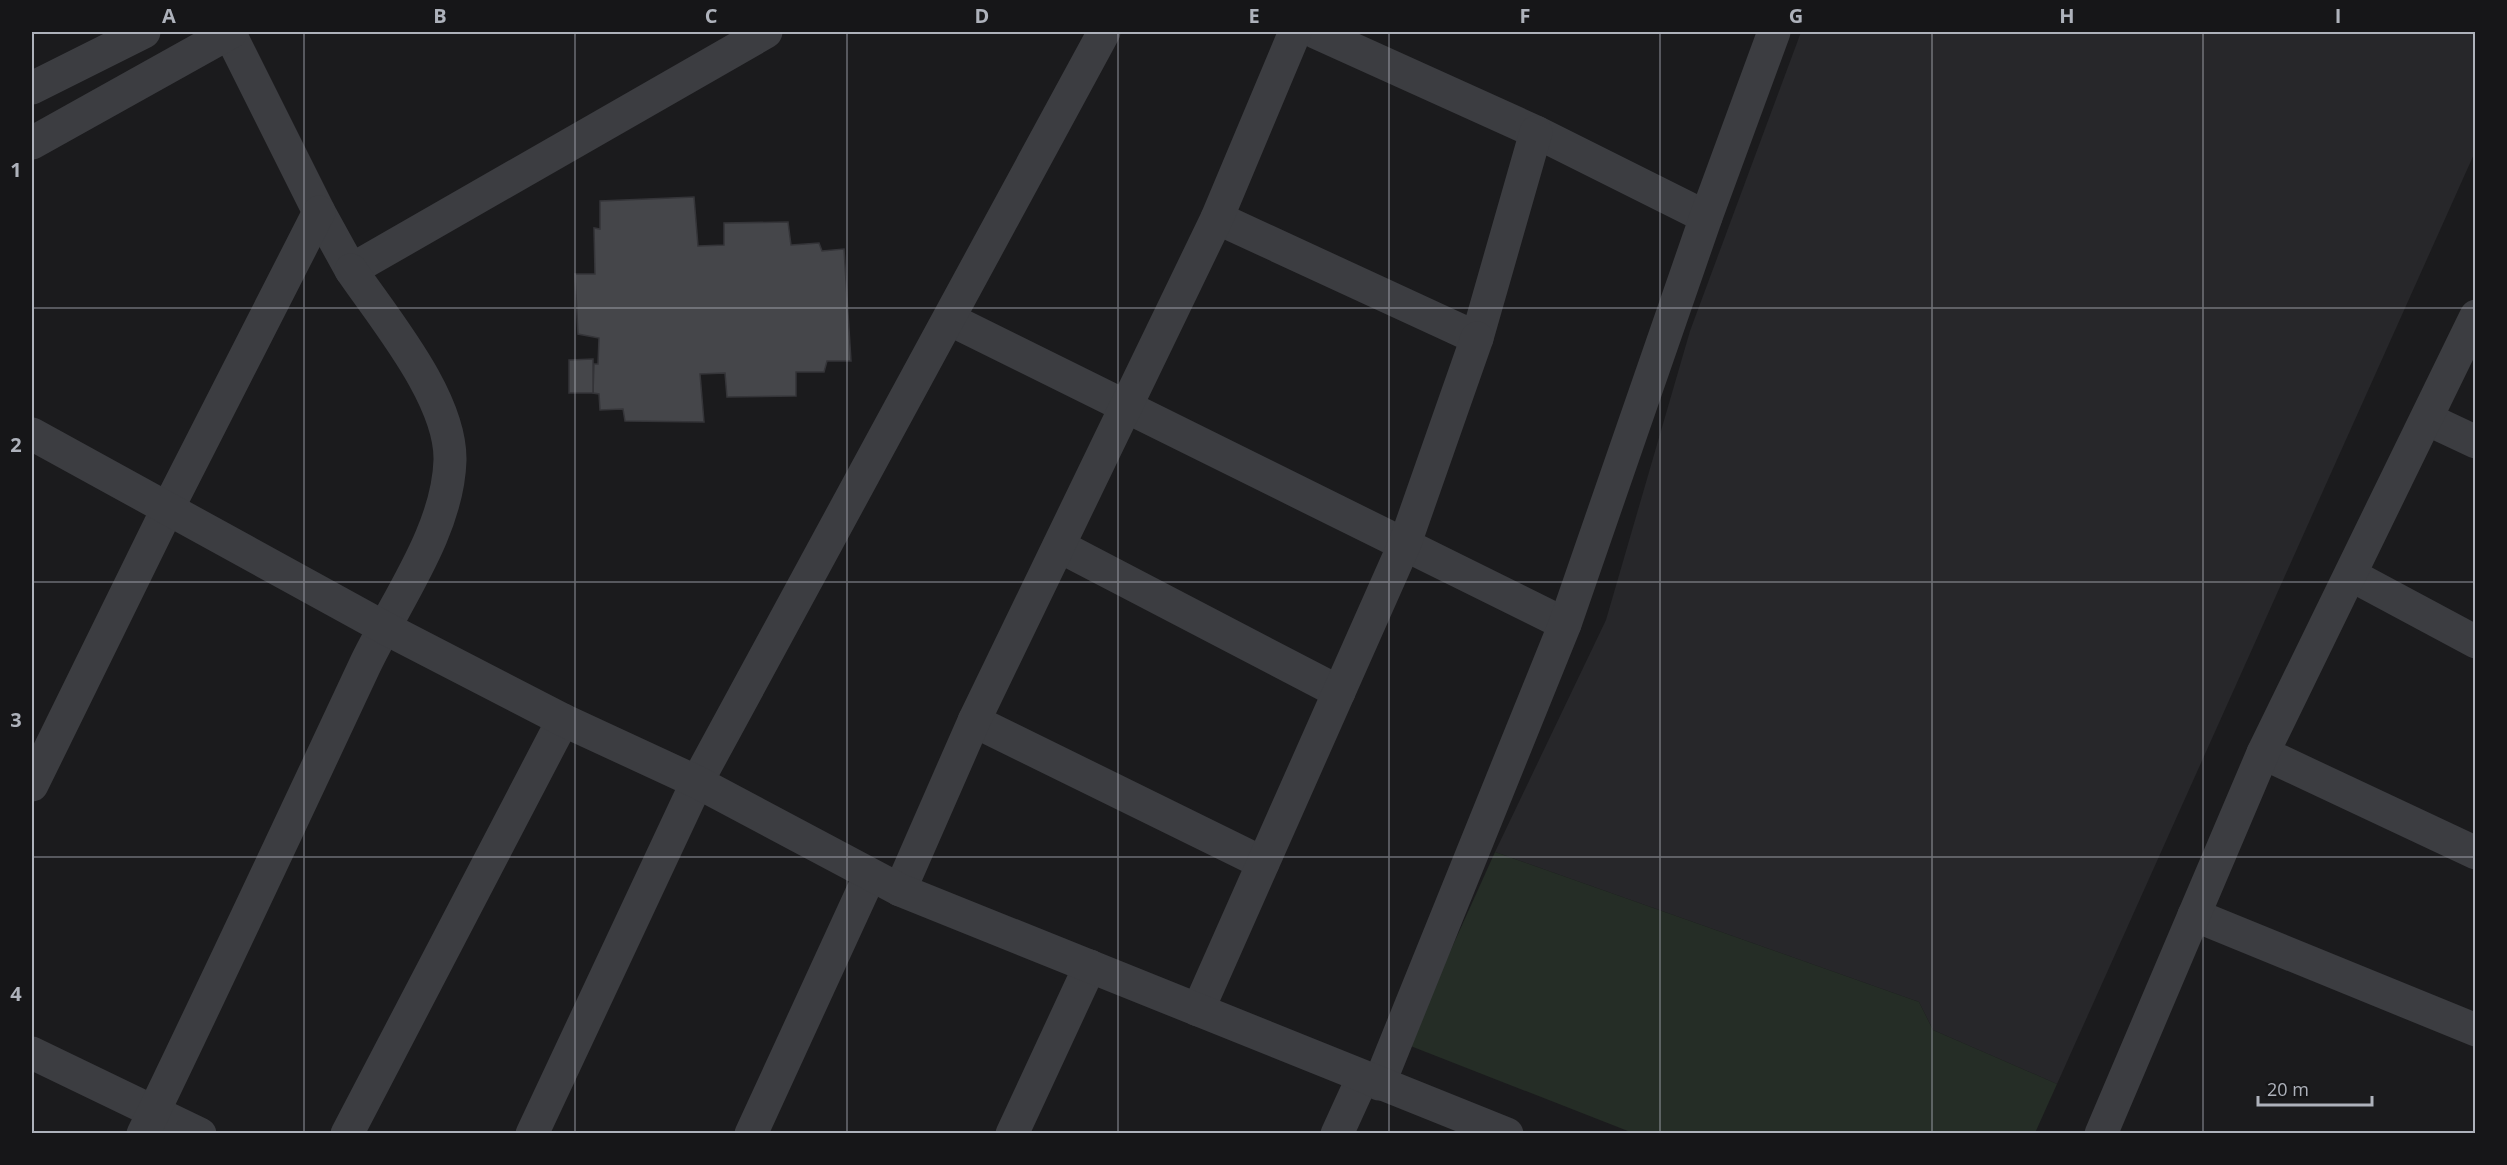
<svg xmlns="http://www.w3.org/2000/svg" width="2507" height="1165" viewBox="0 0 2507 1165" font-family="'Open Sans',sans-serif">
<rect width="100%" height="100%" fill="#1b1b1d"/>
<polygon fill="#27272a" points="1801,32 2475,32 2475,152 2057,1084 1933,1030 1919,1002 1495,852 1606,620 1690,331"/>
<polygon fill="#252d26" points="1495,852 1919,1002 1933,1030 2057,1084 2035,1133 1633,1133 1408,1045"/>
<g fill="#45464a" stroke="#353539" stroke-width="1.5">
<polygon points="694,197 698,246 724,245 724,223 788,222 791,245 819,243 822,251 844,249 851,361 827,361 824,372 796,372 796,396 727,397 725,373 700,374 704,422 625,421 623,409 600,410 599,394 593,393 594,364 598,364 599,338 578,334 575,274 595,274 594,228 600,229 600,201"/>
<polygon points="593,359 593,393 569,393 569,360"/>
</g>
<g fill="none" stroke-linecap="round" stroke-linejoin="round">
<g stroke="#3c3d41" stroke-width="33">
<polyline points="229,32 319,212 351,270 766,32"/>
<polyline points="1315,32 1536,132 1706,217"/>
<polyline points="1217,218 1477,338 1536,132"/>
<polyline points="949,319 1565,624"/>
<polyline points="2427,419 2476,442"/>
<polyline points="1059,546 1339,692"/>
<polyline points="2351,575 2476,642"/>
<polyline points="974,721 1263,863"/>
<polyline points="2263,753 2476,853"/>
<polyline points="32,785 167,510 319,212"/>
<polyline points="900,890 974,721 1217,218 1295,32"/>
<polyline points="2194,915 2476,1030"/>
<polyline points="1198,1010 1405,543 1477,338"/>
<polyline points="32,1053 200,1134"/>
<polyline points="1379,1084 1565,624 1706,217 1774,32"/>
<path d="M 143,1134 C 218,979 291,823 364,667 C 394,603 448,532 450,460 C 451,398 385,320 351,270"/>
<polyline points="347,1134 563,720"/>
<polyline points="532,1134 697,782 1104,32"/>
<polyline points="751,1134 870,875"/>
<polyline points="1012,1134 1090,966"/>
<polyline points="1337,1134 1363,1077"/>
</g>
<g stroke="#3c3d41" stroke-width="33">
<polyline points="32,88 144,32"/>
<polyline points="32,143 231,32"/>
<polyline points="32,434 383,627 563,720 697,782 900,890 1507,1134"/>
<polyline points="2101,1134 2263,753 2476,316"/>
</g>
</g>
<path fill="none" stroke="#aeb2bb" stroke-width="1.5" stroke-opacity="0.55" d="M 304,32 L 304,1134M 575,32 L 575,1134M 847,32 L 847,1134M 1118,32 L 1118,1134M 1389,32 L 1389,1134M 1660,32 L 1660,1134M 1932,32 L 1932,1134M 2203,32 L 2203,1134M 32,308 L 2476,308M 32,582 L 2476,582M 32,857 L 2476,857"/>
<rect width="2507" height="1165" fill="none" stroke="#161618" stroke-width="66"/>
<path d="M2258 1096v9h114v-9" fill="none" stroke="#aeb2bb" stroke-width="3"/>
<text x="2267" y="1096" font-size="18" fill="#aeb2bb" stroke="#161618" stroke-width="4.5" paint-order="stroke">20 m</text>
<rect x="33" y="33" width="2441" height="1099" fill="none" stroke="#aeb2bb" stroke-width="2"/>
<g font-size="20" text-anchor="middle" font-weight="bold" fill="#aeb2bb">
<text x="169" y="23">A</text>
<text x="440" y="23">B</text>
<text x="711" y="23">C</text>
<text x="982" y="23">D</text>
<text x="1254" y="23">E</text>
<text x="1525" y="23">F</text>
<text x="1796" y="23">G</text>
<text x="2067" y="23">H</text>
<text x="2338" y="23">I</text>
<text x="16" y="177">1</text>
<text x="16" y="452">2</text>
<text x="16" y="727">3</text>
<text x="16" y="1001">4</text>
</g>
</svg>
